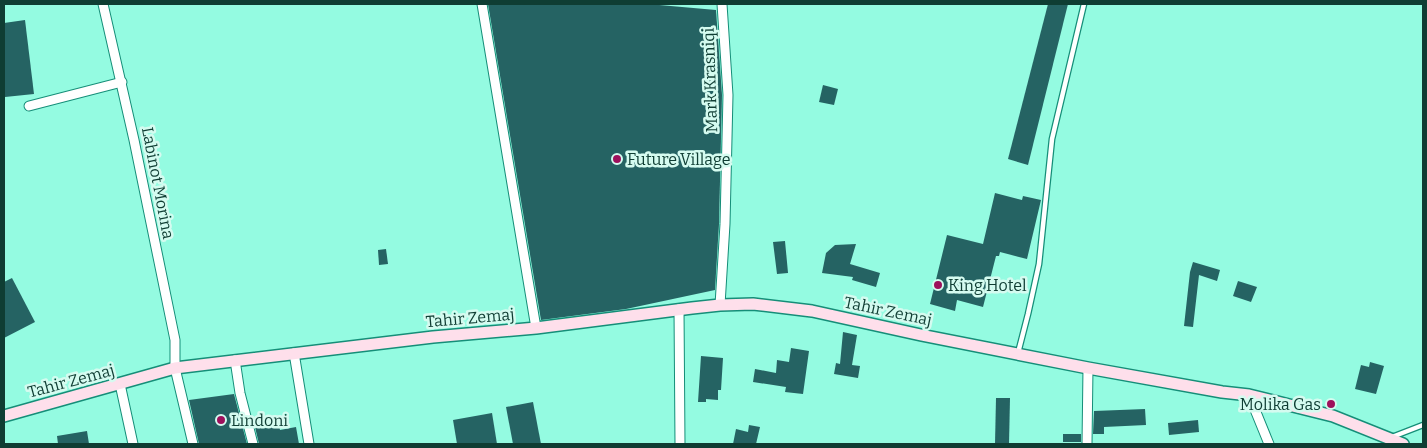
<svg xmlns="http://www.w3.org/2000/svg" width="1427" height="448" viewBox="0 0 1427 448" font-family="Bitter,serif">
<rect width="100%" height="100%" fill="#94fbe1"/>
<g fill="#256363">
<polygon points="488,4 648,4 716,10 722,95 719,224 715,290 626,309 541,320"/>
<polygon points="1048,4 1068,4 1028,165 1008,159"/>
<polygon points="25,20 34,94 5,97 4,23"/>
<polygon points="823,85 838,89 834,105 819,102"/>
<polygon points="995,193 1022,200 1023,196 1041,200 1027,259 1000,252 999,256 996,256 983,307 957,300 955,311 930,304 947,235 983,244"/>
<polygon points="785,241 788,273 777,274 773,242"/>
<polygon points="856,244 850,264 880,273 876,287 852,280 853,277 822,273 826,253 835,245"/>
<polygon points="386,249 388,264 379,265 378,250"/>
<polygon points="1193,262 1220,270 1217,281 1199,275 1193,327 1184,326 1190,272"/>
<polygon points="12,278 35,322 4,338 4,282"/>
<polygon points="1238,281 1257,287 1251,302 1233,296"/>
<polygon points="843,332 857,335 852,365 860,366 858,378 834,374 836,363 840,364"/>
<polygon points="791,348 809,351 803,394 785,392 786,387 753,382 755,369 776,373 777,360 789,362"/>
<polygon points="701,356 723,358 721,390 718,390 718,400 706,399 706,402 698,402"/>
<polygon points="1370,362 1384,366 1376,394 1355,389 1361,365 1369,367"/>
<polygon points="234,394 247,444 199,444 189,400"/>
<polygon points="996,398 1010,398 1009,444 995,444"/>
<polygon points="533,402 541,444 513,444 506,407"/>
<polygon points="1145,409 1146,425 1104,427 1104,434 1093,434 1094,411"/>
<polygon points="492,413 497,444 457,444 453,420"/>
<polygon points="1198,420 1199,432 1169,435 1168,423"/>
<polygon points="279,424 280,430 296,427 299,444 259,444 255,427"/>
<polygon points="749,425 760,427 756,444 733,444 736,429 748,432"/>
<polygon points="87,431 89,444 58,444 57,436"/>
<rect x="1063" y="434" width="18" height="8"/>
</g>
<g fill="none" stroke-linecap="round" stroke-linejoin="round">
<g stroke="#158e78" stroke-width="7">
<g id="lane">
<polyline points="1018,353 1028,314 1039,264 1052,139 1084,4"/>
<polyline points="1392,437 1423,425"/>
</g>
</g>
<g stroke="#158e78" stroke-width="11">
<g id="street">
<polyline points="103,4 134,140 175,340 175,368 193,444"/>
<polyline points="482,4 536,328"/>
<polyline points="29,106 122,82"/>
<polyline points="720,305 725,224 728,95 722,4"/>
<polyline points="679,309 680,444"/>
<polyline points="294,353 309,444"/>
<polyline points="235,360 240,393 253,444"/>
<polyline points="120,384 133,444"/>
<polyline points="1249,395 1269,444"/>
<polyline points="1087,444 1088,368"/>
</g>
</g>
<g stroke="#158e78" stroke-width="14">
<polyline id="secondary" points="4,416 175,368 433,337 536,328 692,308 720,305 753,304 812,311 921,335 1088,368 1222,392 1249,395 1333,416 1403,444"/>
</g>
<use href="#lane" stroke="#fff" stroke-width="4.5"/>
<use href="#street" stroke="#fff" stroke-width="9"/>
<use href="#secondary" stroke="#fedfeb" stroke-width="11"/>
</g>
<g fill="#9d105c" stroke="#d5fbf0" stroke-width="2">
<circle cx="617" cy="159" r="5"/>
<circle cx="938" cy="285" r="5"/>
<circle cx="1331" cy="404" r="5"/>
<circle cx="221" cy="420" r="5"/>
</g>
<g text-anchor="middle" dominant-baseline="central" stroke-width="5" stroke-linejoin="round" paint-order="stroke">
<g font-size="16" fill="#0f3d33" stroke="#d5fbf0">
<text transform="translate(710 80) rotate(-92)">Mark Krasniqi</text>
<text transform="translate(158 183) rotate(79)">Labinot Morina</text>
<text transform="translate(888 311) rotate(12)">Tahir Zemaj</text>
<text transform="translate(470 318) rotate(-5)">Tahir Zemaj</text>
<text transform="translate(71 381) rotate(-15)">Tahir Zemaj</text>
</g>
<g font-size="16" fill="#0f3d33" stroke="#d5fbf0" text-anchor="start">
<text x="627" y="159">Future Village</text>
<text x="948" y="285">King Hotel</text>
<text x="1321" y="404" text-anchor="end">Molika Gas</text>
<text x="231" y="420">Lindoni</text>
</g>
</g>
<rect width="1427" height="448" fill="none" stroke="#0f3d33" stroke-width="10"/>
</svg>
